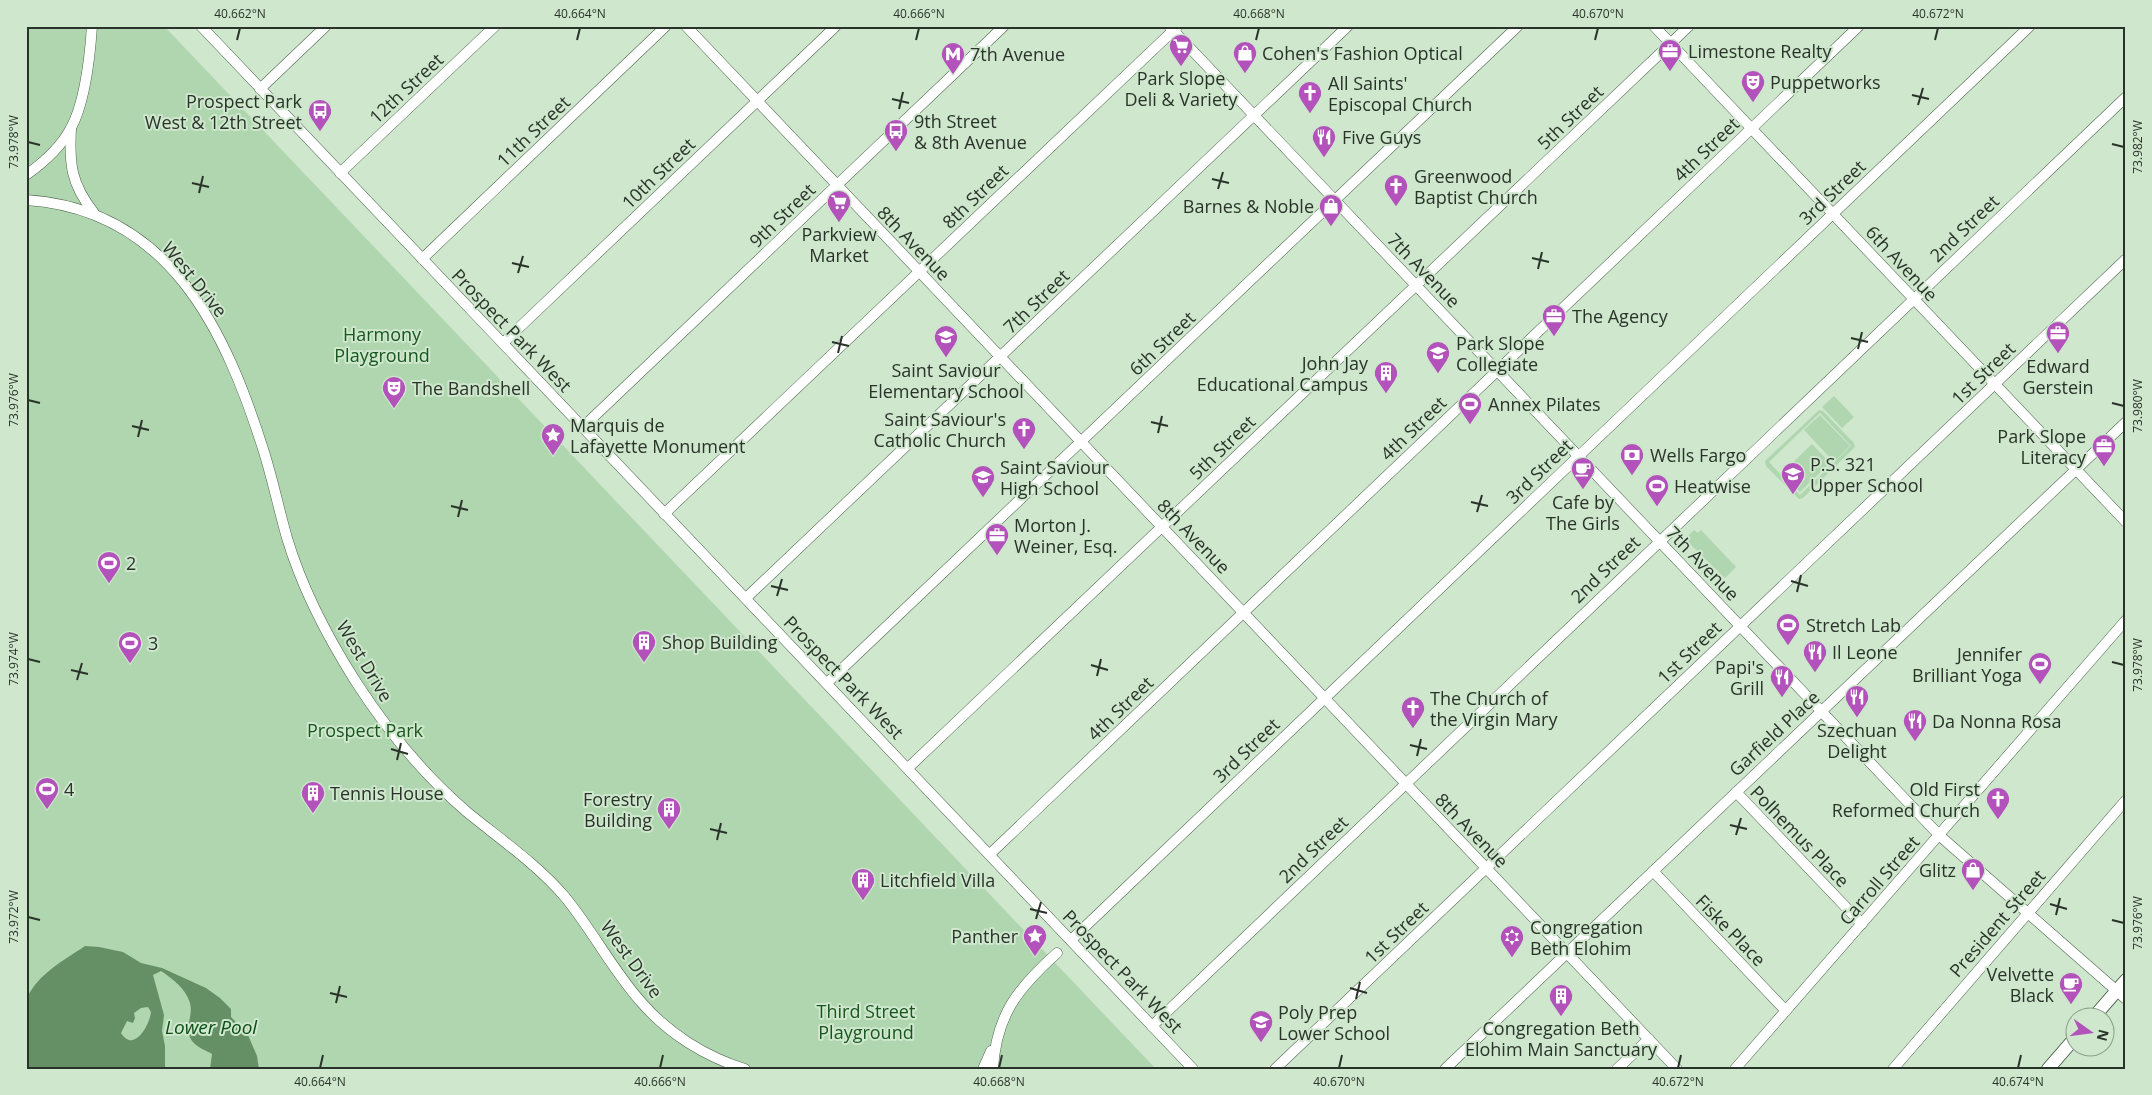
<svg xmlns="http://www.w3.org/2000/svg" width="2152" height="1095" viewBox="0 0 2152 1095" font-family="'Open Sans',sans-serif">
<rect width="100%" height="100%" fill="#cee7cd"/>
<g fill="#b0d6b0" fill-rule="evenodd">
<polygon points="26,26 164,26 1156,1069 26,1069"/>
<polygon points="1834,396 1854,417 1842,428 1822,407"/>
<path d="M 1819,410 L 1823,411 L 1854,443 L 1855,447 L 1803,498 L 1799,499 L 1766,466 L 1765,461 ZM 1820,413 L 1851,446 L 1800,495 L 1769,462 Z"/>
<polygon points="1820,415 1850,446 1834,462 1804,430"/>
<polygon points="1812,444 1830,463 1800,492 1782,473"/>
<polygon points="1694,530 1698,533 1701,530 1736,567 1725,578 1685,539"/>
</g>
<path fill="#659065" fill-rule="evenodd" d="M 85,946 L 99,947 L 123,952 L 141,963 L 162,968 L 206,988 L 220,998 L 231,1009 L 231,1017 L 248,1035 L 257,1056 L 259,1069 L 210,1069 L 212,1054 C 207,1051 199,1048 195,1044 C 181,1031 194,1018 190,1003 C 186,989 173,979 161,971 L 153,975 L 164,1015 L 162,1031 L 165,1046 L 165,1069 L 26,1069 C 26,1057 24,1006 27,998 C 38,974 64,960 85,946 ZM 148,1007 L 151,1012 C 150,1024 134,1054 121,1033 L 127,1021 L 133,1023 L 135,1018 L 134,1013 L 141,1008 Z"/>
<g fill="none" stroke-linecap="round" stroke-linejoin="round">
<g stroke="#4e644e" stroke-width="11">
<g id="minor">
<polyline points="201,26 1193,1069"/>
<polyline points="686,26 1677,1069"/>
<polyline points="1169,26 1940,836 2126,999"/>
<polyline points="1654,26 2126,522"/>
<polyline points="260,89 326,26"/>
<path d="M 71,128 C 69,164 71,184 94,213"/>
<polyline points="340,173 495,26"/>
<path d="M 26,175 C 43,163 61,147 71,128 C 85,102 90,56 92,26"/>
<path d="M 26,200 C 170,209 226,331 264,452 C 273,481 279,510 287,538 C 302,588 328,638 356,682 C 387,730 424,775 467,812 C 500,839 538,865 565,897 C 593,931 613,971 642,1003 C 669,1034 706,1057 745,1069"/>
<polyline points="422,259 666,26"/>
<polyline points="503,343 836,26"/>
<polyline points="583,427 1004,26"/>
<polyline points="664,514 1177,27"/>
<polyline points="746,598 1348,26"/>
<polyline points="827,683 1518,26"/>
<polyline points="908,768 1689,26"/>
<polyline points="1736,792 1862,924"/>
<polyline points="990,854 1859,26"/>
<polyline points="1653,871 1786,1011"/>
<polyline points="1071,940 2030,26"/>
<polyline points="1152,1026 2126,97"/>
<polyline points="983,1069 991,1051"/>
<path d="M 993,1069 C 996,1015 1018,988 1057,953"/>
<polyline points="1275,1069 2126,259"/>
<polyline points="1445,1069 2126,422"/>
<polyline points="1617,1069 1649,1039"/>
<polyline points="1735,1069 2126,620"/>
<polyline points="1893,1069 2126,800"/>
</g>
</g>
<g stroke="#4e644e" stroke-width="14">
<g id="major">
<polyline points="2093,1018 2126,980"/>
<polyline points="2048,1069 2074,1039"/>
</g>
</g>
<use href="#minor" stroke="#fff" stroke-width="10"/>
<use href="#major" stroke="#fff" stroke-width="12"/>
</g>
<path fill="none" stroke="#2a3329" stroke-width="2" d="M 237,40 L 240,28M 577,40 L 580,28M 916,40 L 919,28M 1256,40 L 1259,28M 1595,40 L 1598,28M 1935,40 L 1938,28M 1912,95 L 1929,99M 892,99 L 909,103M 1918,105 L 1923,88M 899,109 L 903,92M 28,142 L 40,145M 2112,144 L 2124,147M 1212,179 L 1229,183M 192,183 L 209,187M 1218,189 L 1223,172M 199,193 L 203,176M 1532,258 L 1549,262M 512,263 L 529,267M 1538,269 L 1542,252M 518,273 L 523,256M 1851,338 L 1868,342M 832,342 L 849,346M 1858,349 L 1862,332M 838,353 L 842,336M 28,400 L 40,403M 2112,403 L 2124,406M 1151,422 L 1168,426M 132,426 L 149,430M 1158,433 L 1162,416M 138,437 L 142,420M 1471,502 L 1488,506M 451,506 L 468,510M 1477,512 L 1482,495M 458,517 L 462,500M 1791,581 L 1808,586M 771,586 L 788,590M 1797,592 L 1801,575M 777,596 L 782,579M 28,659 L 40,662M 2112,662 L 2124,665M 1091,665 L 1108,670M 71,670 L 88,674M 1097,676 L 1101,659M 77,680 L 82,663M 1410,745 L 1427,749M 391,749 L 408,754M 1417,756 L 1421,739M 397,760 L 401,743M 1730,825 L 1747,829M 710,829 L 727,833M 1736,835 L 1741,818M 717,840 L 721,823M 2050,904 L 2067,909M 1030,909 L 1047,913M 2056,915 L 2060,898M 28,917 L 40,920M 1036,919 L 1041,902M 2112,920 L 2124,923M 1350,988 L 1367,993M 330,993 L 347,997M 1356,999 L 1360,982M 336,1003 L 340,986M 320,1068 L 323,1055M 660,1068 L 663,1055M 999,1068 L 1002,1055M 1339,1068 L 1342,1055M 1678,1068 L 1681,1055M 2018,1068 L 2021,1055"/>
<defs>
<g id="supermarket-pin" transform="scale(1.25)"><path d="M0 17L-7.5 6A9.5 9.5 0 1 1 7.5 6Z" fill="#b252ba" stroke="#cee7cd"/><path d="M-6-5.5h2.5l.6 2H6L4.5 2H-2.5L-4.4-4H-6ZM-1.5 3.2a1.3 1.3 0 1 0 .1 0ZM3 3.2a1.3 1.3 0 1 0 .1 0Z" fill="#fff"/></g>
<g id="office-pin" transform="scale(1.25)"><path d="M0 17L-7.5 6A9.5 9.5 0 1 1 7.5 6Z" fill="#b252ba" stroke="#cee7cd"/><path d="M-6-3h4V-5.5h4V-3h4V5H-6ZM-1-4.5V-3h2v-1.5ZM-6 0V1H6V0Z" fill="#fff"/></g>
<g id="shop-pin" transform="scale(1.25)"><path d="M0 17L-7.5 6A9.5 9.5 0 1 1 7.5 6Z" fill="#b252ba" stroke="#cee7cd"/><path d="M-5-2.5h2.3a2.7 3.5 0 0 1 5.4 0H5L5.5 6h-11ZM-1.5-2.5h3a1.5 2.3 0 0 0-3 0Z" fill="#fff"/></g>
<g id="metro-pin" transform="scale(1.25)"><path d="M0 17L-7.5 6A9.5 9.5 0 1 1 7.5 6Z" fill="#b252ba" stroke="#cee7cd"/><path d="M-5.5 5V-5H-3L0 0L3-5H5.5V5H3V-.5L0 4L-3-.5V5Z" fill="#fff"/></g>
<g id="theatre-pin" transform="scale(1.25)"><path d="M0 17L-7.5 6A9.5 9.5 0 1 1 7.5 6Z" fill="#b252ba" stroke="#cee7cd"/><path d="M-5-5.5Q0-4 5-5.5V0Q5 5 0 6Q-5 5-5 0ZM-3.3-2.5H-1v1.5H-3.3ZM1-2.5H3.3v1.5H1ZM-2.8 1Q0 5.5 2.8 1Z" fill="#fff"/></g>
<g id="church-pin" transform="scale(1.25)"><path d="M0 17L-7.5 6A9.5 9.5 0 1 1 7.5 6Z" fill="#b252ba" stroke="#cee7cd"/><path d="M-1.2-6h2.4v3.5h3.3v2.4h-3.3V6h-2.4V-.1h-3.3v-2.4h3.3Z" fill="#fff"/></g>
<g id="bus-pin" transform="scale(1.25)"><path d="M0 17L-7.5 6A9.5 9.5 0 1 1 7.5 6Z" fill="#b252ba" stroke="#cee7cd"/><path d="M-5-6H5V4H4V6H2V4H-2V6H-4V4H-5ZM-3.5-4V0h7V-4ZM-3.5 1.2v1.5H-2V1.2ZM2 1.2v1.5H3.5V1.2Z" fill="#fff"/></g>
<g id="restaurant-pin" transform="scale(1.25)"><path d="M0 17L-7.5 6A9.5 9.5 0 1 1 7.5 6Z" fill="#b252ba" stroke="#cee7cd"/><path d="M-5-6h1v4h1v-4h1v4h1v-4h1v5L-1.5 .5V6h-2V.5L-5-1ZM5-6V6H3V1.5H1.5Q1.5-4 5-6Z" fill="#fff"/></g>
<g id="school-pin" transform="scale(1.25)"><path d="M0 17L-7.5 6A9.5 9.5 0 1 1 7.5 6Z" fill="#b252ba" stroke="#cee7cd"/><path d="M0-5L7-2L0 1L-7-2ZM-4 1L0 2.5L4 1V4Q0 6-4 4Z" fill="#fff"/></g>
<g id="building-pin" transform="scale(1.25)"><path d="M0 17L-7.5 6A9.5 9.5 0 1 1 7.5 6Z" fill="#b252ba" stroke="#cee7cd"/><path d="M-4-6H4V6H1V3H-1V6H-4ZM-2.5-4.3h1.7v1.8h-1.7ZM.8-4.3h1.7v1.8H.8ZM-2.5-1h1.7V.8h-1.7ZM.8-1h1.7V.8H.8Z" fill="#fff"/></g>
<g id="stadium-pin" transform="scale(1.25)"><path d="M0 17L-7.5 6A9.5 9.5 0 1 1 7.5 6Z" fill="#b252ba" stroke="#cee7cd"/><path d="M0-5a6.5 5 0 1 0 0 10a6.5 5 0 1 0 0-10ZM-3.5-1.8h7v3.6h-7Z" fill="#fff"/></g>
<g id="sight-pin" transform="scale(1.25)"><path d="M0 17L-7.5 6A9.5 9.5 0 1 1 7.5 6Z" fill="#b252ba" stroke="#cee7cd"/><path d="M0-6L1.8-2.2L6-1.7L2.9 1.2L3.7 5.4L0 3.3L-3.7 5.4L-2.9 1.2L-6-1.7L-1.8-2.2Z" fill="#fff"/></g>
<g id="bank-pin" transform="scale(1.25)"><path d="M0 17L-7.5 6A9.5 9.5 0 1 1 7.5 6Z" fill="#b252ba" stroke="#cee7cd"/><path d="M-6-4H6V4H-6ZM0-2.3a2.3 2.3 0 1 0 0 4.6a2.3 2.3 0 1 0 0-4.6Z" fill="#fff"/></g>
<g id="cafe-pin" transform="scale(1.25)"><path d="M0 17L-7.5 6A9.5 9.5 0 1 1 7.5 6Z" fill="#b252ba" stroke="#cee7cd"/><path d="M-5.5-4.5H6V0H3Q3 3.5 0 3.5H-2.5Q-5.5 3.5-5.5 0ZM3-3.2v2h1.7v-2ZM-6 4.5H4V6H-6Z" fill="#fff"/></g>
<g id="synagogue-pin" transform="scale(1.25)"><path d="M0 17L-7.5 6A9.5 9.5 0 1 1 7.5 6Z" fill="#b252ba" stroke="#cee7cd"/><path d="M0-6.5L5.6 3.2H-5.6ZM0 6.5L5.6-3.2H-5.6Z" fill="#fff"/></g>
</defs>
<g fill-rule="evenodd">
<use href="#supermarket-pin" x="1181" y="46"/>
<use href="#office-pin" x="1670" y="51"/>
<use href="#shop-pin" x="1245" y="53"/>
<use href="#metro-pin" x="953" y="54"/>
<use href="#theatre-pin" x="1753" y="82"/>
<use href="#church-pin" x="1310" y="93"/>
<use href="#bus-pin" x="320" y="111"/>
<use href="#bus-pin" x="896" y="131"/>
<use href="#restaurant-pin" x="1324" y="137"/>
<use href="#church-pin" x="1396" y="186"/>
<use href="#supermarket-pin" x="839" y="202"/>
<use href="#shop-pin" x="1331" y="206"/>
<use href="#office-pin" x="1554" y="316"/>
<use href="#office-pin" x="2058" y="333"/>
<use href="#school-pin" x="946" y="337"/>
<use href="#school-pin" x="1438" y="353"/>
<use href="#building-pin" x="1386" y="373"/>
<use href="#theatre-pin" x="394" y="388"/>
<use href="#stadium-pin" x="1470" y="404"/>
<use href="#church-pin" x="1024" y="429"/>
<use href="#sight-pin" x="553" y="435"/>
<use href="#office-pin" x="2104" y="446"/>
<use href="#bank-pin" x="1632" y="455"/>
<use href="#cafe-pin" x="1583" y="469"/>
<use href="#school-pin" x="1793" y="474"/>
<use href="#school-pin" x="983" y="477"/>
<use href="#stadium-pin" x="1657" y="486"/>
<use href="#office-pin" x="997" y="535"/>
<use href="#stadium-pin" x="109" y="563"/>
<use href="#stadium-pin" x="1788" y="625"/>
<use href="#building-pin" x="644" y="642"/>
<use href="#stadium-pin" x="130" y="643"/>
<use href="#restaurant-pin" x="1815" y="652"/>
<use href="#stadium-pin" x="2040" y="664"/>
<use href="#restaurant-pin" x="1782" y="677"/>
<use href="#restaurant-pin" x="1857" y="697"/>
<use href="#church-pin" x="1413" y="708"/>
<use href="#restaurant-pin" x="1915" y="721"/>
<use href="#stadium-pin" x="47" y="789"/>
<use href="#building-pin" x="313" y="793"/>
<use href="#church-pin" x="1998" y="799"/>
<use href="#building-pin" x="669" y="809"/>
<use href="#shop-pin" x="1973" y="870"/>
<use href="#building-pin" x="863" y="880"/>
<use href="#sight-pin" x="1035" y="936"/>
<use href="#synagogue-pin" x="1512" y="937"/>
<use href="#cafe-pin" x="2071" y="984"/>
<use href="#building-pin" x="1561" y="996"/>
<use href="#school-pin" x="1261" y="1022"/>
</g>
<g text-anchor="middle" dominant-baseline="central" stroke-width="4" stroke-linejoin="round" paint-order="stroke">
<g font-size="18" fill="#2a3329" stroke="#cee7cd" text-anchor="start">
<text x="1688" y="51">Limestone Realty</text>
<text x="1262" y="53">Cohen's Fashion Optical</text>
<text x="970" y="54">7th Avenue</text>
<text x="1181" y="78" text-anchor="middle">Park Slope<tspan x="1181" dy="21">Deli &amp; Variety</tspan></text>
<text x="1770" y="82">Puppetworks</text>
<text x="1328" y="83">All Saints'<tspan x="1328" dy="21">Episcopal Church</tspan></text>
<text x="302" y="101" text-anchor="end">Prospect Park<tspan x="302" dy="21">West &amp; 12th Street</tspan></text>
<text x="914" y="121">9th Street<tspan x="914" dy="21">&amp; 8th Avenue</tspan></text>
<text x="1342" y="137">Five Guys</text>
<text x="1414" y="176">Greenwood<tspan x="1414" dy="21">Baptist Church</tspan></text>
<text x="1314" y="206" text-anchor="end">Barnes &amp; Noble</text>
<text x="839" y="234" text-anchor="middle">Parkview<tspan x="839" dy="21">Market</tspan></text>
<text x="1572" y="316">The Agency</text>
<text x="1456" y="343">Park Slope<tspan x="1456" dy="21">Collegiate</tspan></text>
<text x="1368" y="363" text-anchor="end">John Jay<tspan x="1368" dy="21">Educational Campus</tspan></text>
<text x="2058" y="366" text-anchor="middle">Edward<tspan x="2058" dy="21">Gerstein</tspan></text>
<text x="946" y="370" text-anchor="middle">Saint Saviour<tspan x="946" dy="21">Elementary School</tspan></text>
<text x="412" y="388">The Bandshell</text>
<text x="1488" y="404">Annex Pilates</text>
<text x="1006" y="419" text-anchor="end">Saint Saviour's<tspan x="1006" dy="21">Catholic Church</tspan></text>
<text x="570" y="425">Marquis de<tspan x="570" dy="21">Lafayette Monument</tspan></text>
<text x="2086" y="436" text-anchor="end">Park Slope<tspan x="2086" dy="21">Literacy</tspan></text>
<text x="1650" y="455">Wells Fargo</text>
<text x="1810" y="464">P.S. 321<tspan x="1810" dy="21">Upper School</tspan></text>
<text x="1000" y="467">Saint Saviour<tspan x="1000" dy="21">High School</tspan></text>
<text x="1674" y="486">Heatwise</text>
<text x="1583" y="502" text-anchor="middle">Cafe by<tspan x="1583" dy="21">The Girls</tspan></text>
<text x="1014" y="525">Morton J.<tspan x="1014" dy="21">Weiner, Esq.</tspan></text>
<text x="126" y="563">2</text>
<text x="1806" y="625">Stretch Lab</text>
<text x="662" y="642">Shop Building</text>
<text x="148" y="643">3</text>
<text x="1832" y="652">Il Leone</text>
<text x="2022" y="654" text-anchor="end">Jennifer<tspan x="2022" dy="21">Brilliant Yoga</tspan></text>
<text x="1764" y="667" text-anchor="end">Papi's<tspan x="1764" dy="21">Grill</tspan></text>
<text x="1430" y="698">The Church of<tspan x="1430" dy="21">the Virgin Mary</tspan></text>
<text x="1932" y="721">Da Nonna Rosa</text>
<text x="1857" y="730" text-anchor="middle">Szechuan<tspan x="1857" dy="21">Delight</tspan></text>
<text x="64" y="789">4</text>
<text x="1980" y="789" text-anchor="end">Old First<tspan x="1980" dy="21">Reformed Church</tspan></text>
<text x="330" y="793">Tennis House</text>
<text x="652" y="799" text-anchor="end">Forestry<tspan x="652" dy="21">Building</tspan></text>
<text x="1956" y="870" text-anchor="end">Glitz</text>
<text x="880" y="880">Litchfield Villa</text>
<text x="1530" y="927">Congregation<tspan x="1530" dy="21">Beth Elohim</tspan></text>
<text x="1018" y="936" text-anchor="end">Panther</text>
<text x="2054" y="974" text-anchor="end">Velvette<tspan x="2054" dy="21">Black</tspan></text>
<text x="1278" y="1012">Poly Prep<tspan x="1278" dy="21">Lower School</tspan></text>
<text x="1561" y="1028" text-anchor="middle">Congregation Beth<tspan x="1561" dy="21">Elohim Main Sanctuary</tspan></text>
</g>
<g font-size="18" fill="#2a3329" stroke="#cee7cd">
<text transform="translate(406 88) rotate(-43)">12th Street</text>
<text transform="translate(1570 117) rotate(-44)">5th Street</text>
<text transform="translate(533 131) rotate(-44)">11th Street</text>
<text transform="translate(1706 149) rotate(-44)">4th Street</text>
<text transform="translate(658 173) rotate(-44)">10th Street</text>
<text transform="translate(1832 192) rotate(-44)">3rd Street</text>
<text transform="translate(975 196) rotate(-44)">8th Street</text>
<text transform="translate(782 215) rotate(-44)">9th Street</text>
<text transform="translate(1964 228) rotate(-44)">2nd Street</text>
<text transform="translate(914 243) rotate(46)">8th Avenue</text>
<text transform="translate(1902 263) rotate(47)">6th Avenue</text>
<text transform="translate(1424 270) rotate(46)">7th Avenue</text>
<text transform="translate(195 279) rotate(51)">West Drive</text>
<text transform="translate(1036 301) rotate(-44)">7th Street</text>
<text transform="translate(512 330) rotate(46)">Prospect Park West</text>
<text transform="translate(1162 343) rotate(-44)">6th Street</text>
<text transform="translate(1983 373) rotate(-44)">1st Street</text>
<text transform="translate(1413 428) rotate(-44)">4th Street</text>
<text transform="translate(1222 447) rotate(-44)">5th Street</text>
<text transform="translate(1539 471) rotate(-44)">3rd Street</text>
<text transform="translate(1194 536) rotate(46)">8th Avenue</text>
<text transform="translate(1703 563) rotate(46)">7th Avenue</text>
<text transform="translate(1605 569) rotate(-44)">2nd Street</text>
<text transform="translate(1689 652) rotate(-44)">1st Street</text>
<text transform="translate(365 661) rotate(59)">West Drive</text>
<text transform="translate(844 677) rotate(46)">Prospect Park West</text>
<text transform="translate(1120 708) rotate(-44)">4th Street</text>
<text transform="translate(1774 733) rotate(-43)">Garfield Place</text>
<text transform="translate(1246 750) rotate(-44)">3rd Street</text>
<text transform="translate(1472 830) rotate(46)">8th Avenue</text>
<text transform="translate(1800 836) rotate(46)">Polhemus Place</text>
<text transform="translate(1313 849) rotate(-44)">2nd Street</text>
<text transform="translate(1879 880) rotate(-49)">Carroll Street</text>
<text transform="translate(1997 923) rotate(-49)">President Street</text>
<text transform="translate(1731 930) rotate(46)">Fiske Place</text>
<text transform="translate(1396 932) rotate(-44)">1st Street</text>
<text transform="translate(632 959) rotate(54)">West Drive</text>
<text transform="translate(1123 971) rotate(46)">Prospect Park West</text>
</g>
<g font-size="18" fill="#18561d" stroke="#cee7cd">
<text x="382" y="334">Harmony<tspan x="382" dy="21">Playground</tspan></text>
<text x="365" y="730">Prospect Park</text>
<text x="866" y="1011">Third Street<tspan x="866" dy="21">Playground</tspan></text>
</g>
<g font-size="19" font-style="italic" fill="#0b4d13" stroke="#cee7cd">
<text x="211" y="1027">Lower Pool</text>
</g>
</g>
<rect width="2152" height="1095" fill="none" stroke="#cee7cd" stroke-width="55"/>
<g transform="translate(2090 1032) rotate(104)"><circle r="24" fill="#cee7cd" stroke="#8c9f8b"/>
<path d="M0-4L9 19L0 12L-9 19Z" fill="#b252ba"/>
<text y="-8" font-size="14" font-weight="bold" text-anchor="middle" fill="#2a3329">N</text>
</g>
<rect x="28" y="28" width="2096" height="1040" fill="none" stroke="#2a3329" stroke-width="2"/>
<g font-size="12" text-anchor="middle" fill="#2a3329">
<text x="240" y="18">40.662°N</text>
<text x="580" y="18">40.664°N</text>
<text x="919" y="18">40.666°N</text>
<text x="1259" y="18">40.668°N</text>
<text x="1598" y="18">40.670°N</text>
<text x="1938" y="18">40.672°N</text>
<text transform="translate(14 142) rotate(-90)" y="4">73.978°W</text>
<text transform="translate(2138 147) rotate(-90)" y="4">73.982°W</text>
<text transform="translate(14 400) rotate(-90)" y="4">73.976°W</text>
<text transform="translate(2138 406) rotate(-90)" y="4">73.980°W</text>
<text transform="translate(14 659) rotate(-90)" y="4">73.974°W</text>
<text transform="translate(2138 665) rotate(-90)" y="4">73.978°W</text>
<text transform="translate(14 917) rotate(-90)" y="4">73.972°W</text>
<text transform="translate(2138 923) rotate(-90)" y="4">73.976°W</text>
<text x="320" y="1086">40.664°N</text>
<text x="660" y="1086">40.666°N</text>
<text x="999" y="1086">40.668°N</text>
<text x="1339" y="1086">40.670°N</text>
<text x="1678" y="1086">40.672°N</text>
<text x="2018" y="1086">40.674°N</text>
</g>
</svg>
